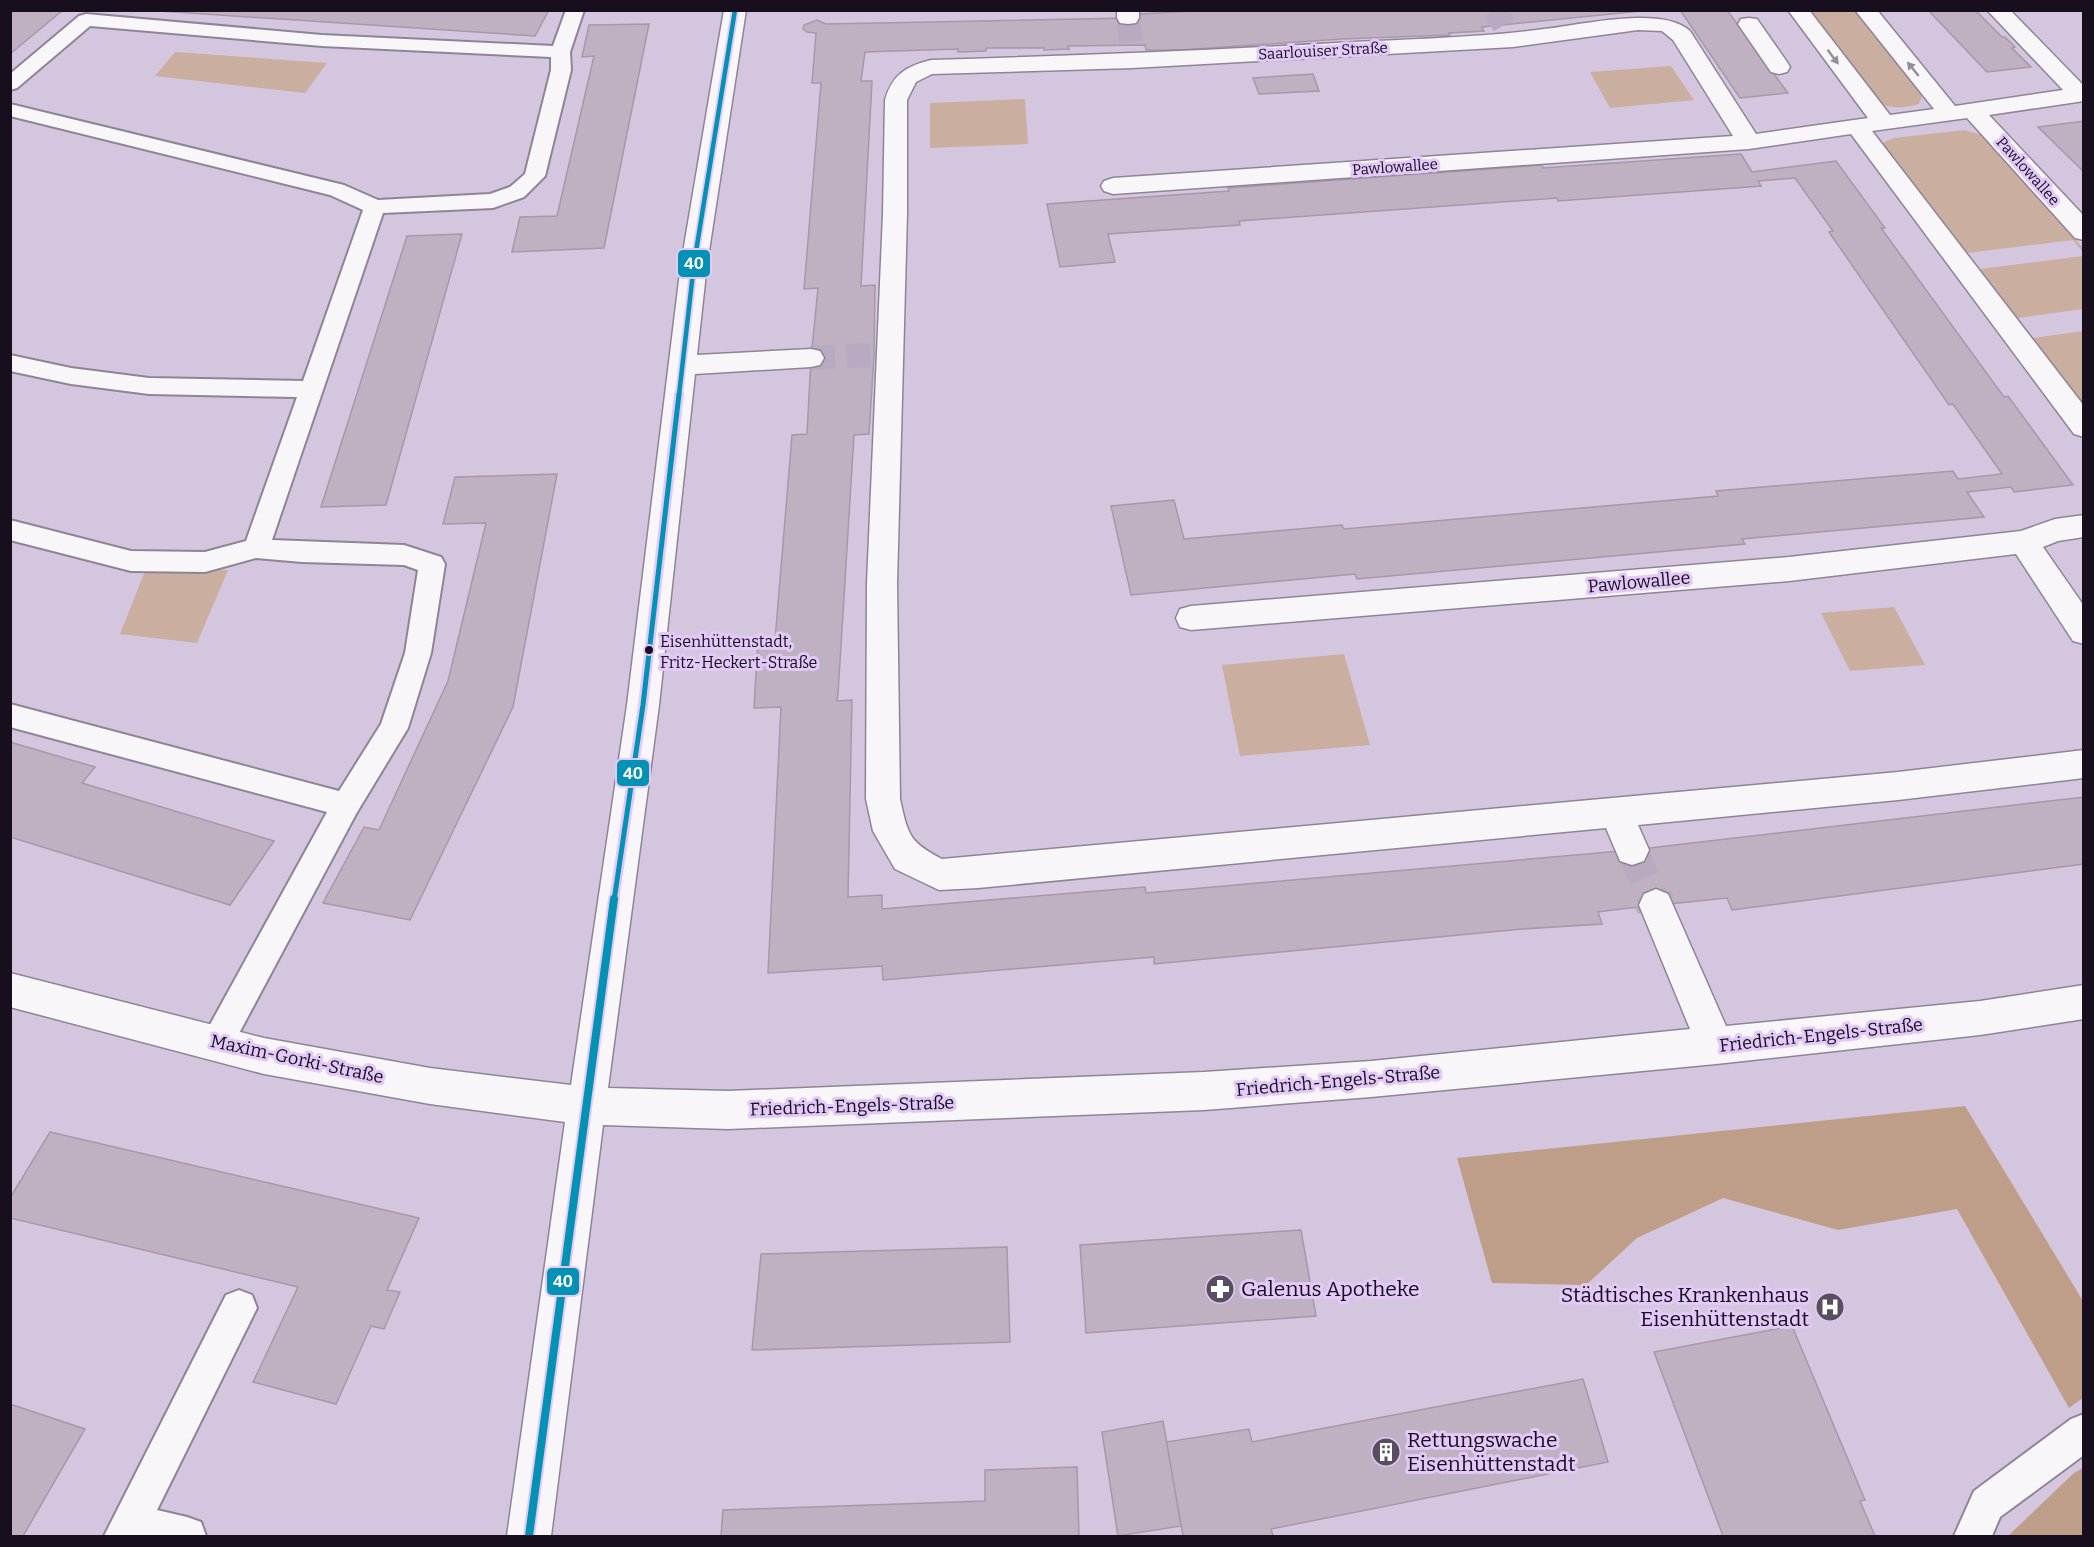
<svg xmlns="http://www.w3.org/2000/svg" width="2094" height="1547" viewBox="0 0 2094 1547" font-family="Bitter,serif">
<rect width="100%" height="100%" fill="#d4c6de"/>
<g fill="#caaea0">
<path d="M 1805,11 L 1855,11 L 1922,96 L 1919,104 C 1901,109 1891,109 1874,101 Z"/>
<polygon points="175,52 327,63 305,93 155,76"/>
<polygon points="1671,66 1694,100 1610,108 1590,72"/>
<polygon points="1025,99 1028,144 930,148 930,103"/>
<polygon points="1964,130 1982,135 2083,248 2083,252 2073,240 1967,253 1980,269 2083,256 2083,309 2018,318 2033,338 2083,331 2083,410 1880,144 1894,138"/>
<polygon points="228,570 197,643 120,634 145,571"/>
<polygon points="1894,607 1925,665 1850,671 1821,613"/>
<polygon points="1344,654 1370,745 1240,756 1222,665"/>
</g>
<g fill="#bf9e89">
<polygon points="1965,1106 2083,1301 2083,1398 2069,1408 1957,1209 1838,1230 1723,1198 1637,1238 1586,1285 1492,1283 1457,1158"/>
<polygon points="2083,1468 2083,1536 2008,1536 2074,1473"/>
</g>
<g fill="#bfb1c2" stroke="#a698aa" stroke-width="1.5">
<polygon points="15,10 63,10 10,54 10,14"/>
<polygon points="144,10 549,10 535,36"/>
<polygon points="1651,10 1482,27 1484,31 1449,33 1450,35 1342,39 1181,50 1146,50 1145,45 1068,46 1069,49 1044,50 1044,48 986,48 986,51 958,52 958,49 865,52 861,81 872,81 861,286 875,285 874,355 869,434 854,435 838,694 837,701 852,700 848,897 882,895 882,909 1145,887 1146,893 1632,850 2084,797 2084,864 1732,910 1727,898 1621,909 1598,912 1602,924 1522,929 1154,964 1154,957 883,980 882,966 768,973 781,707 754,708 758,641 775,640 792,435 807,434 811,358 818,288 804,289 821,83 812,83 816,33 807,32 803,29 804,25 817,20 826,24 1128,18 1139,17 1138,14 1197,11"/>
<polygon points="1680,10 1727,10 1788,93 1740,98"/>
<polygon points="1928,10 1975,10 2002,37 2005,37 2015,47 2012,48 2031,67 1987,72"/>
<polygon points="649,24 604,248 512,252 520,217 557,216 594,56 582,57 589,25"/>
<polygon points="1313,74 1319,91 1259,94 1253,78"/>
<polygon points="2084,121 2084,172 2038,127"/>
<polygon points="1741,154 1752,172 1836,161 1885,228 1881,228 2004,397 2008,396 2073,485 2014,492 2011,487 1967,492 1984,517 1742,539 1745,544 1357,579 1355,574 1131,595 1111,506 1174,500 1184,539 1342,525 1344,529 1718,496 1716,491 1953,471 1958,479 2002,474 1953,404 1949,405 1829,232 1833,231 1795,178 1758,181 1761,186 1558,201 1557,198 1239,221 1240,225 1108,234 1115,262 1060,267 1047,204 1229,191 1228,188 1542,165 1543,168"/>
<polygon points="462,234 386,505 321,507 407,236"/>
<polygon points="557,474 513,707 410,920 323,903 364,827 379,830 448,681 486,523 443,524 455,477"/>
<polygon points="10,742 95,767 82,783 274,841 230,905 10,837"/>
<polygon points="50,1132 419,1218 387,1290 400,1292 384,1329 371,1326 336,1404 253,1382 298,1287 10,1218 10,1198"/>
<polygon points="1301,1230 1316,1316 1086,1333 1080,1245"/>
<polygon points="1007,1247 1010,1342 752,1350 761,1254"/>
<polygon points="1792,1326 1865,1500 1860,1501 1875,1536 1723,1536 1654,1352"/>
<polygon points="1583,1379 1608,1462 1271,1529 1273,1536 1183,1536 1166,1442 1249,1429 1252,1442"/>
<polygon points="10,1404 85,1429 23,1536 10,1536"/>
<polygon points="1163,1421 1181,1526 1118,1536 1102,1432"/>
<polygon points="1077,1467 1079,1536 721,1536 723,1510 985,1501 985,1470"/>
</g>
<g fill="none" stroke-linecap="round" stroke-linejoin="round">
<g stroke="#b8aac1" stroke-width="24" stroke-dasharray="24 12" stroke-linecap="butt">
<polyline points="1495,10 1504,25"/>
<polyline points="1128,18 1131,45"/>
<polyline points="811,358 874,355"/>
</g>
<polyline stroke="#b8aac1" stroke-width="31" stroke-dasharray="31 16" stroke-linecap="butt" points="1632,850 1654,901"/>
<polyline stroke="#b8aac1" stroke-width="40" stroke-dasharray="40 20" stroke-linecap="butt" points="1653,899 1656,905"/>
<g stroke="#8f8496" stroke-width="4">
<g id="service">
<polygon points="566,10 584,10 570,52 571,70 545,176 524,197 493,208 383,213 272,540 404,545 441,557 445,564 431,653 408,728 356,814 228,1054 217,1058 206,1054 201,1043 206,1032 327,812 10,727 10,704 339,791 381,724 405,653 418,570 404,565 302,562 256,558 205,572 131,571 10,540 10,520 131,551 205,552 246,541 297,397 149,394 71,384 10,371 10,355 71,368 149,378 303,381 363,210 330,195 10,116 10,104 344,185 378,200 490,194 510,187 525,174 551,70 551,57 322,46 90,26 17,88 10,90 10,74 79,16 86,14 322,35 553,46"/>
<polygon points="239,1290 252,1295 257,1308 157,1510 187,1517 201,1522 206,1536 104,1536 226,1295"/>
<polygon points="2084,1414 2084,1455 2000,1517 1992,1536 1954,1536 1974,1491 2071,1419"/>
</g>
</g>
<g stroke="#8f8496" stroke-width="3">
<polygon id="pedestrian" points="1749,18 1757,19 1787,62 1790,67 1787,72 1779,74 1771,72 1738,24 1741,19"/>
</g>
<g stroke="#8f8496" stroke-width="3">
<g id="minor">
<polygon points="724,10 746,10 707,264 697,355 811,349 820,351 824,358 820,365 811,367 695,374 659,705 608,1088 728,1091 1204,1072 1371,1061 1690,1029 1639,905 1644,894 1656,889 1668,894 1726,1026 1980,1001 2084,985 2084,1019 1980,1035 1716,1064 1371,1097 1204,1110 728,1129 603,1125 551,1536 507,1536 565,1122 430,1104 264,1074 10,1007 10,973 264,1038 430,1068 571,1085 627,705 681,264"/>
<polygon points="1117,10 1139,10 1139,18 1136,23 1128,24 1120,23 1117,18"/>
<path d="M 1788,10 L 1809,10 L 1890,115 L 1934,109 L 1855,10 L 1877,10 L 1955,106 L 2063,90 L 1987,10 L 2010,10 L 2084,86 L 2084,101 L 1989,115 L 2084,216 L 2084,240 L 2075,238 L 1967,118 L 1872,131 L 2084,406 L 2084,437 L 2074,434 L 1851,134 L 1749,149 L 1113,194 L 1104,191 L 1101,186 L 1104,181 L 1113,178 L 1733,136 L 1673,40 L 1662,31 L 1638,30 L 1513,47 L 1132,68 L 932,74 L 916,82 L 907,100 L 907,214 L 897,583 L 900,799 C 908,835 909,842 942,859 L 1898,772 L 2084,750 L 2084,778 L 1898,800 L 1638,825 L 1649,850 L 1644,861 L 1632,865 L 1620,861 L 1606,828 L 978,888 L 939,890 L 895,869 L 873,831 L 866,799 L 867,583 L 883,214 L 885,100 C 892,75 906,66 931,60 C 1066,56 1201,51 1336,43 C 1405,39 1475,38 1544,29 C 1580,25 1663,5 1690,31 L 1756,134 L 1868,118 Z"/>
<polygon points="2084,515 2084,537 2058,541 2043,547 2084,606 2084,644 2073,641 2016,554 1789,581 1191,630 1180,627 1176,618 1180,609 1191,606 1789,557 2021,531 2055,519"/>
</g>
</g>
<use href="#service" fill="#f9f6fa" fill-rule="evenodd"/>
<use href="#pedestrian" fill="#f9f6fa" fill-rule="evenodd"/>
<use href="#minor" fill="#f9f6fa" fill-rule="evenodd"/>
<g stroke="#e2c9f7" stroke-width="8">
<polyline id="bus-1-far2" points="679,395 694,264 735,10"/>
</g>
<g stroke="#e2c9f7" stroke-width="10">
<polyline id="bus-1-far1" points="614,901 643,705 679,394"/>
</g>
<g stroke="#e2c9f7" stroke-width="12">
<polyline id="bus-1" points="529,1536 614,899"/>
</g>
<use href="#bus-1-far2" stroke="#0392b4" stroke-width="4.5"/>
<use href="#bus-1-far1" stroke="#0392b4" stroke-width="5"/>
<use href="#bus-1" stroke="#0392b4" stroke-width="8"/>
</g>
<defs><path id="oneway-solid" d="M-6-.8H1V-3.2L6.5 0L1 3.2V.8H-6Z" transform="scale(1.5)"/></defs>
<g fill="#938e97">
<use href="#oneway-solid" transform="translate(1833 57) rotate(53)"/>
<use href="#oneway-solid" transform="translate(1913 69) rotate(-129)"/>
</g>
<defs>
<g id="pharmacy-disc" transform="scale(1.5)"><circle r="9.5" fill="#594e61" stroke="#e2c9f7"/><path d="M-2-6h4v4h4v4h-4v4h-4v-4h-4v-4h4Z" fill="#fff"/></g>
<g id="hospital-disc" transform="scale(1.5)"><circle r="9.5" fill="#594e61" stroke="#e2c9f7"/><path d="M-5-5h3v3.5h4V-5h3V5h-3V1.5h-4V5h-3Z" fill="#fff"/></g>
<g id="building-disc" transform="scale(1.5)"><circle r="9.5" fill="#594e61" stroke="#e2c9f7"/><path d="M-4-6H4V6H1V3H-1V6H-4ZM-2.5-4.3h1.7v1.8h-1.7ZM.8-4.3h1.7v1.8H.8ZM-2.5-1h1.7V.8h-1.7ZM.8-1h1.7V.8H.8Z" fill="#fff"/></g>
</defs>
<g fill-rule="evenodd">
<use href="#pharmacy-disc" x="1220" y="1289"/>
<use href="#hospital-disc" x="1830" y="1307"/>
<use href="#building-disc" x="1386" y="1452"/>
</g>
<circle fill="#170e1e" stroke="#e2c9f7" stroke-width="2" cx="649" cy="650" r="5"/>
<g text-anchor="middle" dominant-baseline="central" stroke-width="6" stroke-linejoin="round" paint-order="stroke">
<g font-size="15" fill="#170e1e" stroke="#e2c9f7">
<text transform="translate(1323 51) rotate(-3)">Saarlouiser Straße</text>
<text transform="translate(1395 167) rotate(-4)">Pawlowallee</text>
<text transform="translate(2028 171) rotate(48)">Pawlowallee</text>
</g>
<g font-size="16" fill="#170e1e" stroke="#e2c9f7" text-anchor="start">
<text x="660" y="641">Eisenhüttenstadt,<tspan x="660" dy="21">Fritz-Heckert-Straße</tspan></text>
</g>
<g font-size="18" fill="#170e1e" stroke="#e2c9f7">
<text transform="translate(1639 582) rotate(-5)">Pawlowallee</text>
<text transform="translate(1821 1035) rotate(-6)">Friedrich-Engels-Straße</text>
<text transform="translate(297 1059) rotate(12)">Maxim-Gorki-Straße</text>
<text transform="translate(1338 1081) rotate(-5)">Friedrich-Engels-Straße</text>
<text transform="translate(852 1106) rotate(-2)">Friedrich-Engels-Straße</text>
</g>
<g font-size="21" fill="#170e1e" stroke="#e2c9f7" text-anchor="start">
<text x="1241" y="1289">Galenus Apotheke</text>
<text x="1809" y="1295" text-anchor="end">Städtisches Krankenhaus<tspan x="1809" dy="24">Eisenhüttenstadt</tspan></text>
<text x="1407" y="1440">Rettungswache<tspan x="1407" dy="24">Eisenhüttenstadt</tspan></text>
</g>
</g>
<g stroke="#e2c9f7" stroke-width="2">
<rect x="677" y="249" width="34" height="29" rx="6" fill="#0392b4"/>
<rect x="616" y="759" width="34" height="28" rx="6" fill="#0392b4"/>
<rect x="546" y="1267" width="34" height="29" rx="6" fill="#0392b4"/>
</g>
<g font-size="16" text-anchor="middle" font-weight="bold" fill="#fff">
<text x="694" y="269">40</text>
<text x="633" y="779">40</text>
<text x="563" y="1287">40</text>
</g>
<rect width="2094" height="1547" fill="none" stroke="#170e1e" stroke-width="24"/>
</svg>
